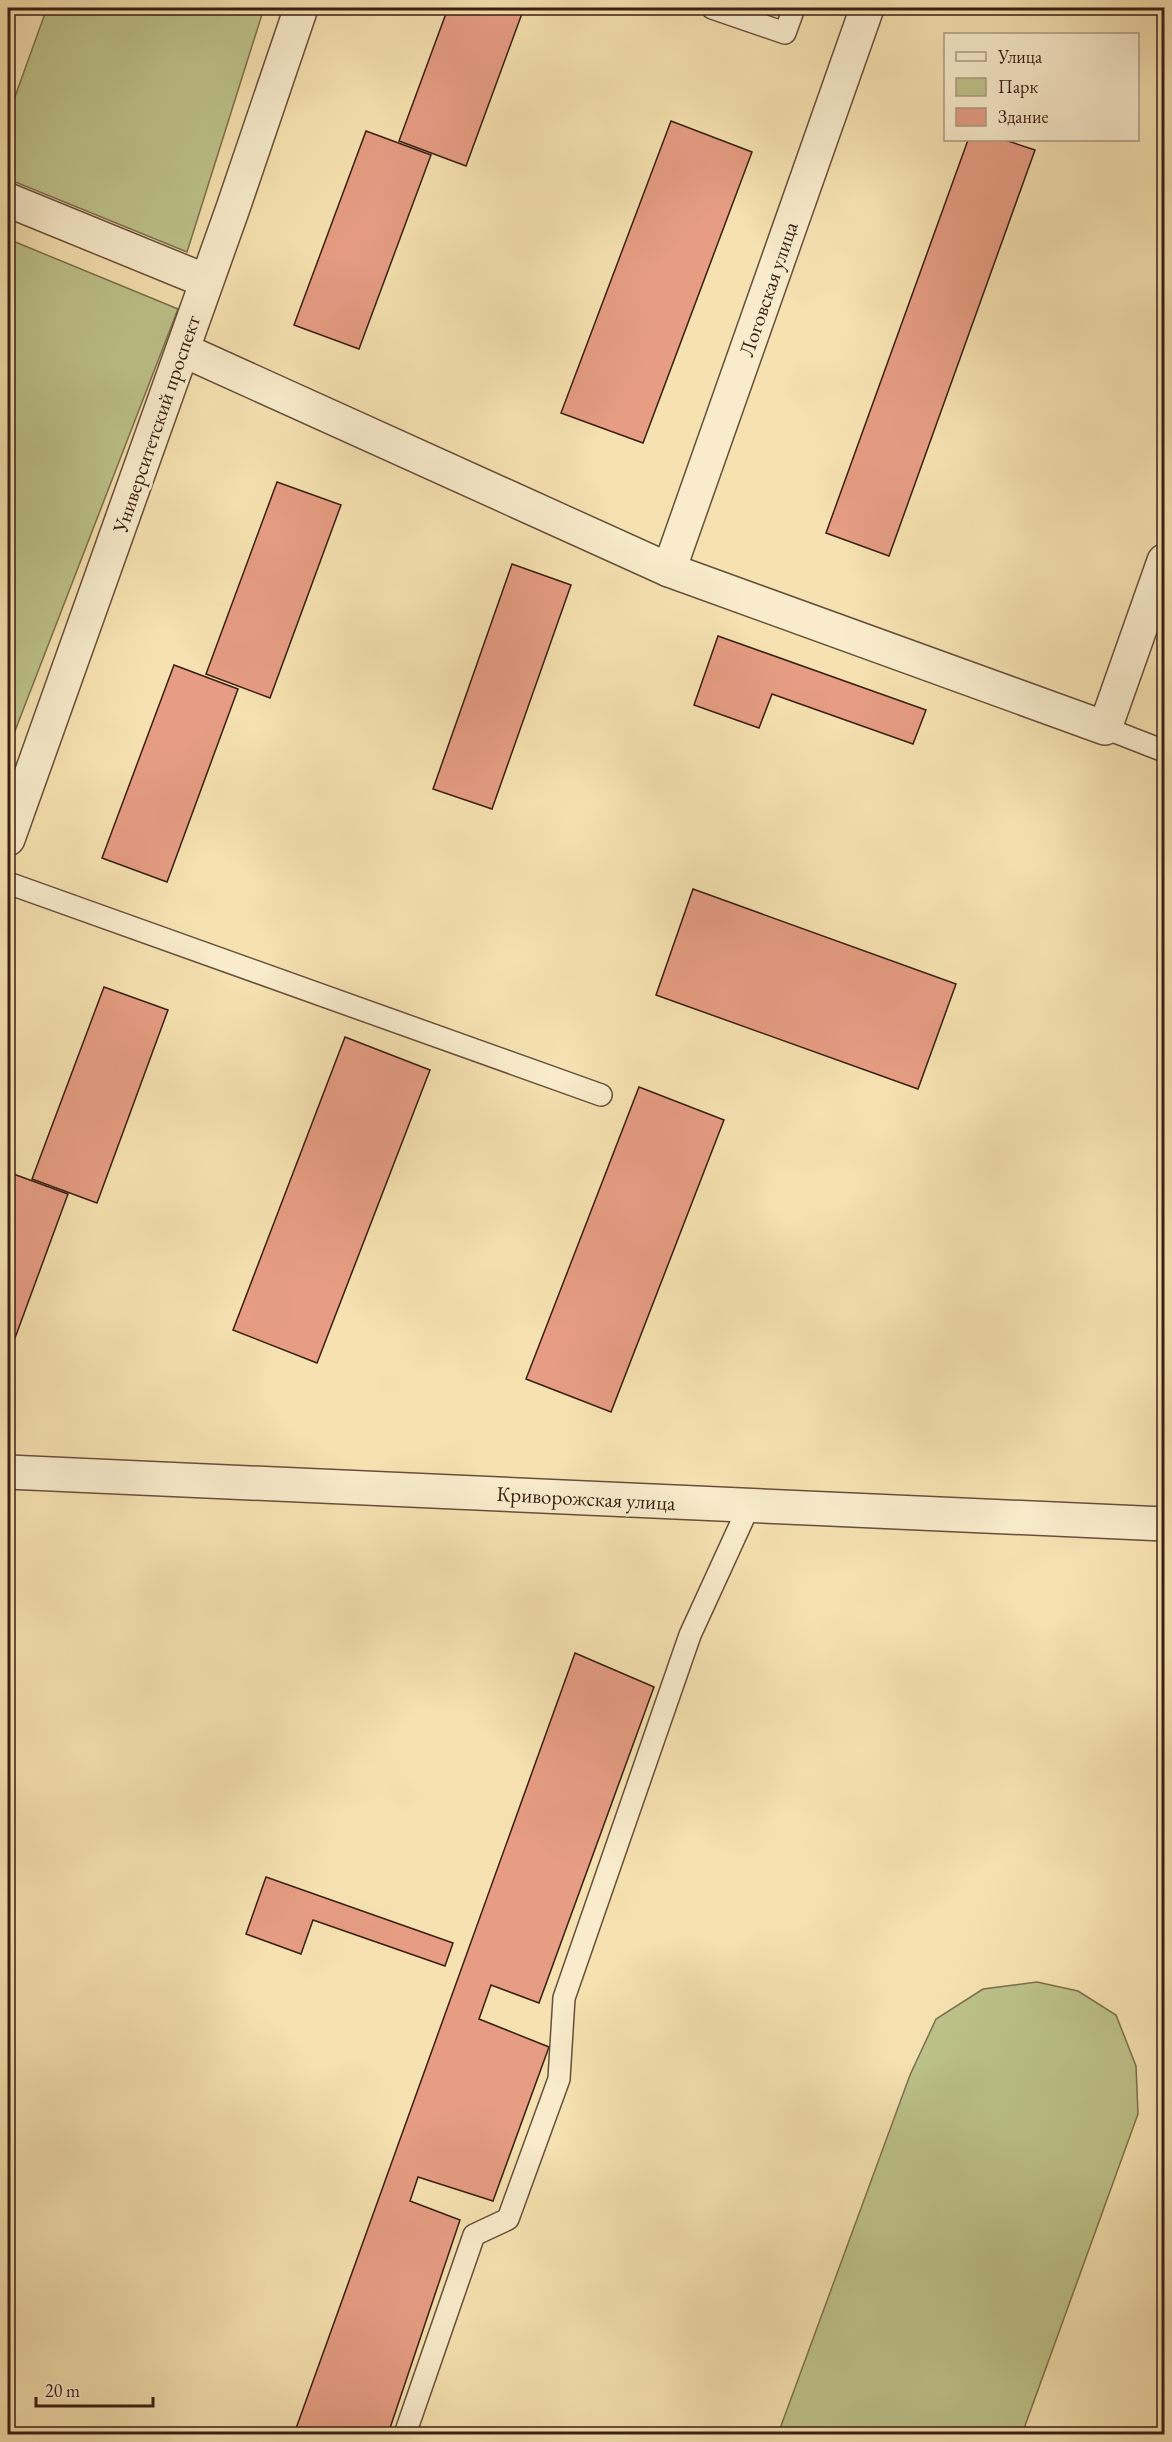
<svg xmlns="http://www.w3.org/2000/svg" width="1172" height="2442" viewBox="0 0 1172 2442" font-family="'EB Garamond',serif">
<rect width="100%" height="100%" fill="#f5e2b0"/>
<filter id="stains"><feTurbulence type="fractalNoise" baseFrequency=".00333" numOctaves="4"/><feColorMatrix values="0 0 0 0 .2 0 0 0 0 .09 0 0 0 0 .02 0 0 0 .5 -.17"/></filter>
<radialGradient id="worn" r=".72"><stop offset=".6" stop-color="#630" stop-opacity="0"/><stop offset="1" stop-color="#630" stop-opacity=".3"/></radialGradient>
<g fill="#bdc38a" stroke="#7c704e" stroke-width="1.5">
<polygon points="47,8 264,8 187,252 8,179 8,116"/>
<polygon points="8,239 178,309 8,749"/>
<polygon points="1037,1982 1078,1991 1116,2015 1136,2066 1138,2114 1022,2434 778,2434 910,2075 936,2019 983,1989"/>
</g>
<g fill="#e69d83" stroke="#3a1e12" stroke-width="1.5">
<polygon points="448,8 524,8 466,166 399,141"/>
<polygon points="671,121 752,152 643,443 561,413"/>
<polygon points="366,131 431,155 359,349 294,325"/>
<polygon points="968,140 1005,140 1035,150 889,556 826,533"/>
<polygon points="277,482 341,505 270,698 206,674"/>
<polygon points="512,564 571,585 492,809 433,789"/>
<polygon points="718,636 926,710 913,744 772,694 759,728 694,705"/>
<polygon points="174,665 238,689 167,882 102,858"/>
<polygon points="693,889 956,984 918,1089 656,995"/>
<polygon points="104,987 168,1010 97,1203 32,1179"/>
<polygon points="345,1037 430,1070 317,1363 233,1330"/>
<polygon points="639,1087 724,1120 611,1412 526,1379"/>
<polygon points="8,1172 68,1194 8,1357"/>
<polygon points="575,1653 654,1687 539,2003 491,1985 479,2019 549,2047 493,2201 418,2177 410,2201 460,2220 388,2434 294,2434"/>
<polygon points="266,1877 453,1943 445,1966 313,1920 301,1954 246,1934"/>
</g>
<g fill="none" stroke-linecap="round" stroke-linejoin="round">
<g stroke="#694f3a" stroke-width="24">
<g id="service">
<polyline points="712,8 785,33 794,8"/>
<polyline points="1105,728 1164,751"/>
<polyline points="8,883 601,1095"/>
<polyline points="405,2434 474,2235 508,2219 559,2079 564,1998 690,1635 749,1506"/>
</g>
</g>
<g stroke="#694f3a" stroke-width="36">
<g id="minor">
<polyline points="8,200 206,281"/>
<polyline points="183,350 669,570 1105,728 1164,561"/>
<polyline points="669,570 867,8"/>
<polyline points="8,839 233,208 301,8"/>
<polyline points="8,1472 1164,1524"/>
</g>
</g>
<use href="#service" stroke="#f8eccc" stroke-width="21"/>
<use href="#minor" stroke="#f8eccc" stroke-width="33"/>
</g>
<g text-anchor="middle" dominant-baseline="central" stroke-width="6" stroke-linejoin="round" paint-order="stroke">
<g font-size="21" fill="#3a1e12" stroke="#f8eccc">
<text transform="translate(768 289) rotate(-71)">Логовская улица</text>
<text transform="translate(156 424) rotate(-71)">Университетский проспект</text>
<text transform="translate(586 1498) rotate(3)">Криворожская улица</text>
</g>
</g>
<rect width="1172" height="2442" fill="none" stroke="#f5e2b0" stroke-width="30"/>
<rect x="9" y="9" width="1154" height="2424" fill="none" stroke="#3a1e12" stroke-width="3"/>
<rect x="15" y="15" width="1142" height="2412" fill="none" stroke="#3a1e12" stroke-width="1.5"/>
<rect x="944" y="33" width="195" height="108" fill="#f8eccc" stroke="#ac9a82" stroke-width="1.5"/>
<rect x="956" y="52" width="30" height="9" fill="#f8eccc" stroke="#ac9a82" stroke-width="1.5"/>
<text x="998" y="63" font-size="18" fill="#3a1e12">Улица</text>
<rect x="956" y="78" width="30" height="18" fill="#bdc38a" stroke="#ac9a82" stroke-width="1.5"/>
<text x="998" y="93" font-size="18" fill="#3a1e12">Парк</text>
<rect x="956" y="108" width="30" height="18" fill="#e69d83" stroke="#ac9a82" stroke-width="1.5"/>
<text x="998" y="123" font-size="18" fill="#3a1e12">Здание</text>
<path d="M36 2397v9h117v-9" fill="none" stroke="#3a1e12" stroke-width="3"/>
<text x="45" y="2397" font-size="18" fill="#3a1e12" stroke="#f8eccc" stroke-width="4.5" paint-order="stroke">20 m</text>
<rect width="100%" height="100%" filter="url(#stains)"/>
<rect width="100%" height="100%" fill="url(#worn)"/>
</svg>
